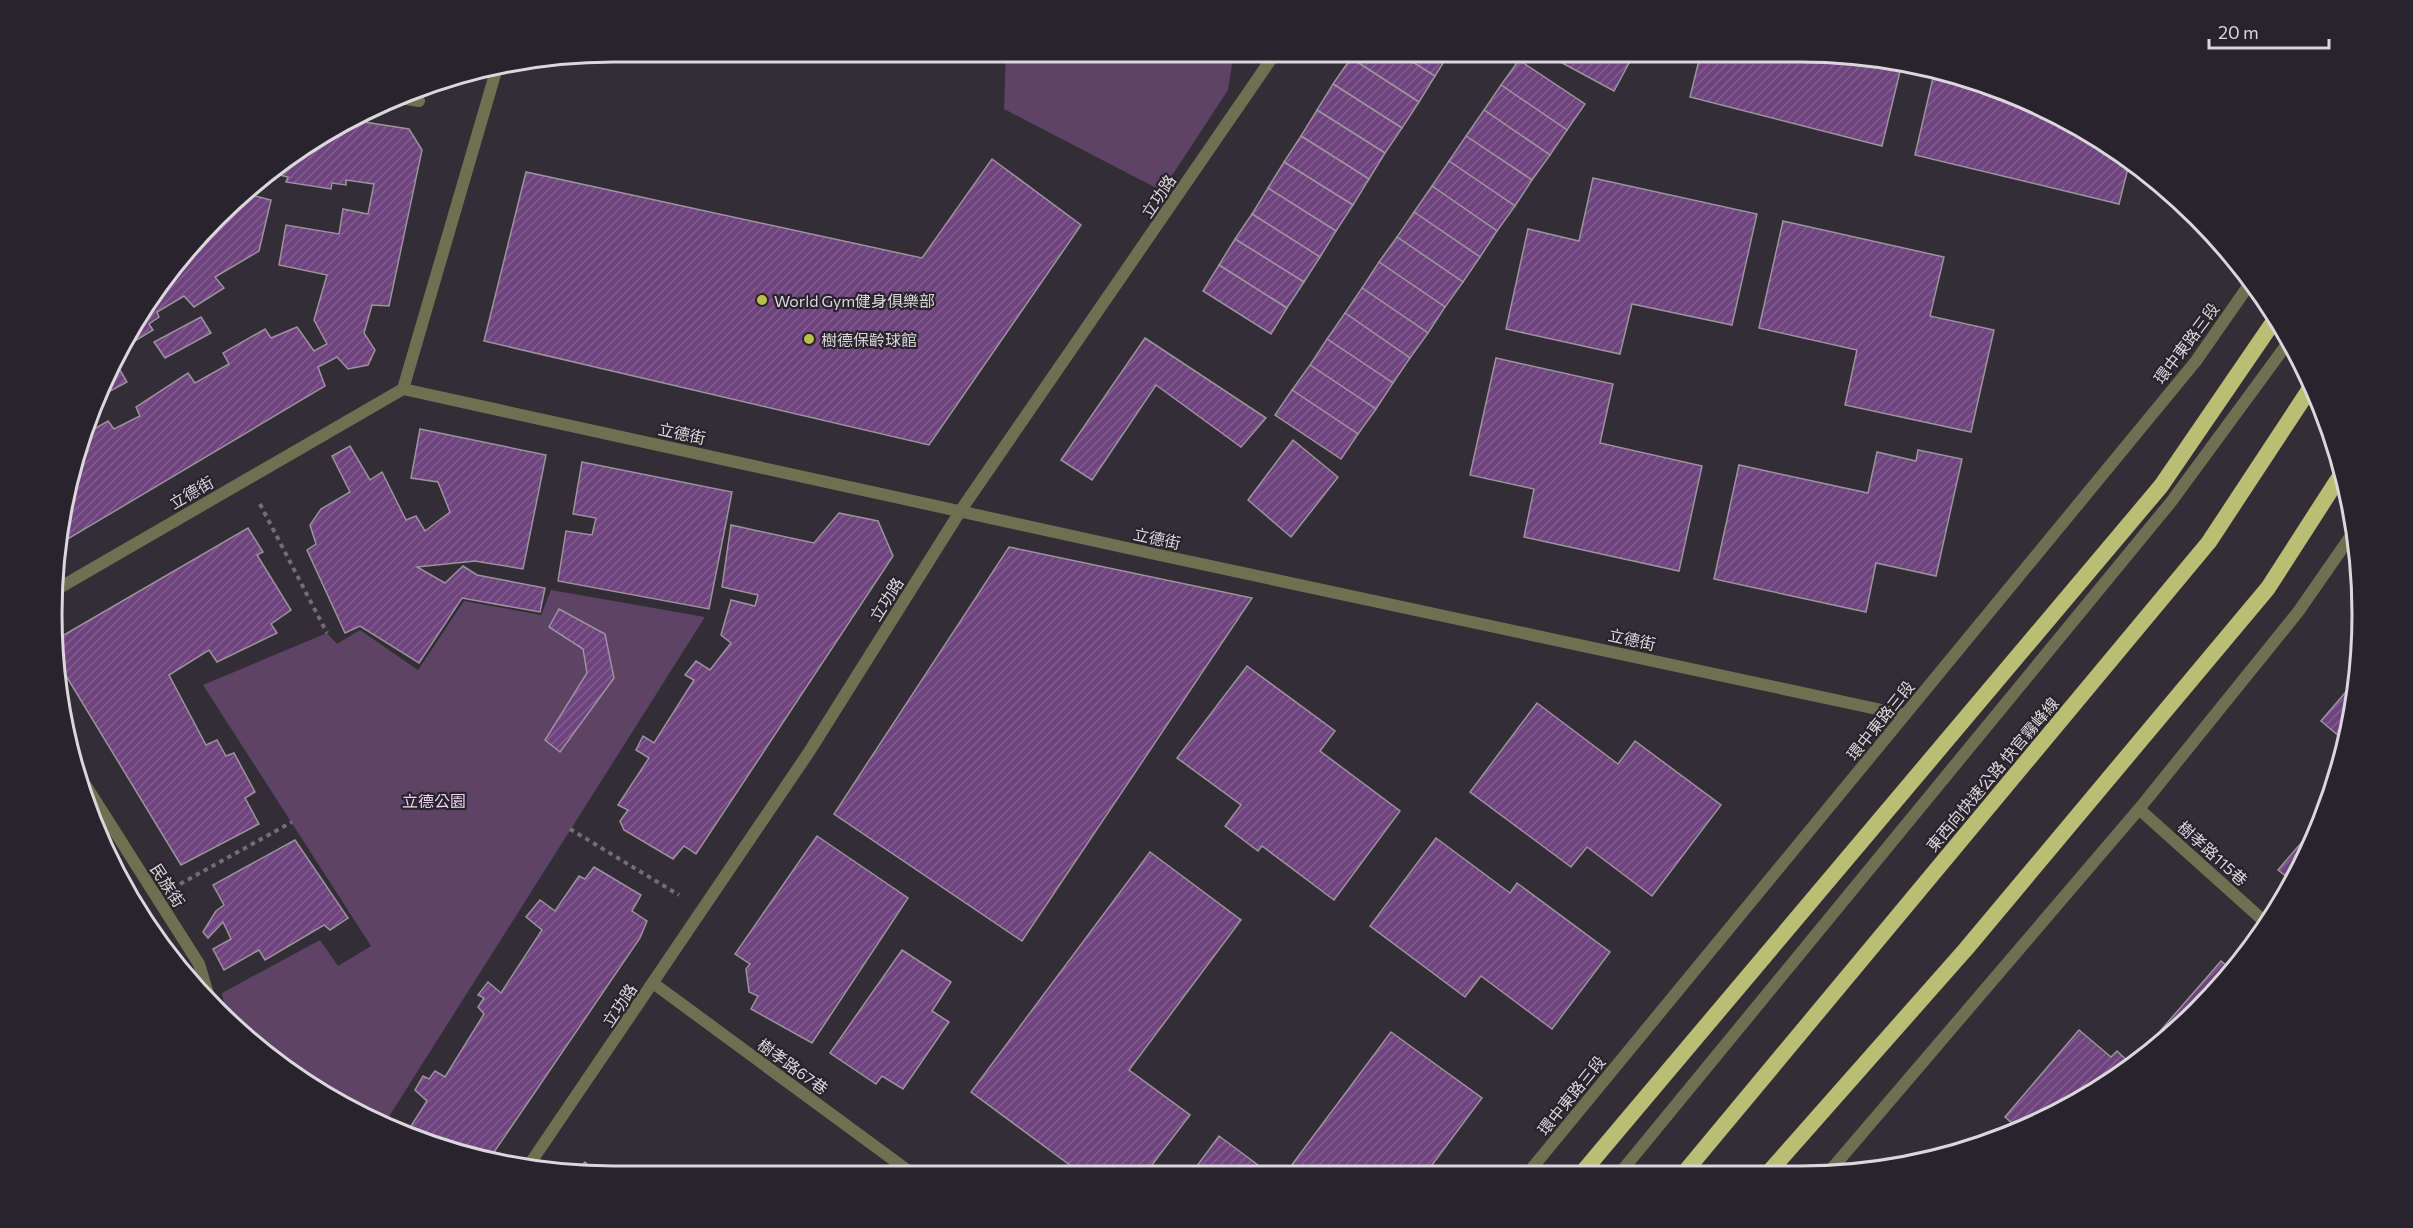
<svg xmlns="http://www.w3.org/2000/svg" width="2413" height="1228" viewBox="0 0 2413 1228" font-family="Commissioner,'Noto Sans TC',sans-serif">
<defs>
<pattern id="building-hatch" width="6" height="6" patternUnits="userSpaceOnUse" patternTransform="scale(1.5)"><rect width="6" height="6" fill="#6f437d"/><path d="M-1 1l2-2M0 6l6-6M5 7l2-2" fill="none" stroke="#835d8f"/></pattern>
</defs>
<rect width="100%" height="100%" fill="#332d35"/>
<g fill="#5d4366">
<polygon points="1006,51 1234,52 1228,90 1162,191 1004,109"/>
<polygon points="551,590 705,617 383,1126 365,1119 227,1020 222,993 320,940 338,966 371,946 203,685 327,633 337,644 360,630 418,670 464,601 541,615"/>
</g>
<g fill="url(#building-hatch)" stroke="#9b939d" stroke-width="1.5">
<polygon points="1355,52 1397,52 1435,76 1419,102 1351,58"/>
<polygon points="1397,52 1450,52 1435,76"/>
<polygon points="1542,52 1609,52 1629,63 1614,91"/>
<polygon points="1609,52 1634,52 1629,63"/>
<polygon points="1701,52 1835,52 1902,63 1882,146 1690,97"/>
<polygon points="1351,58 1419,102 1402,128 1333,84"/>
<polygon points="1519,60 1585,104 1567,130 1501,85"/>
<polygon points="1935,69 2048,109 2130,160 2119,204 1915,155"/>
<polygon points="1333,84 1402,128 1385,153 1317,110"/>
<polygon points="1501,85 1567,130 1550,155 1484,110"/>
<polygon points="1317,110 1385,153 1369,179 1301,136"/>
<polygon points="1484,110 1550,155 1532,180 1466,136"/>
<polygon points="358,121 409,129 422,150 389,306 372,305 364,333 375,350 368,365 348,369 337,357 318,367 325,386 61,543 62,504 89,432 108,421 114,429 140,416 136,407 188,373 195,383 229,364 223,353 265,329 271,338 297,327 314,351 327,344 314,320 327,275 279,265 286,225 339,234 343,209 368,214 374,184 346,180 346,185 332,183 331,189 286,182 288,177 279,175 280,168 272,167"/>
<polygon points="1301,136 1369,179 1353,205 1284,162"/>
<polygon points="1466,136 1532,180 1515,206 1449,161"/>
<polygon points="992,159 1081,225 929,445 484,341 526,172 922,258"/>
<polygon points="1449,161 1515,206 1497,231 1432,186"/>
<polygon points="1284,162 1353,205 1336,231 1268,188"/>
<polygon points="1593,178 1757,214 1732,325 1632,304 1620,354 1506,329 1528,229 1579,241"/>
<polygon points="259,179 255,196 271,200 259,251 215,277 224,288 194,307 184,296 157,312 159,317 149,324 153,330 120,350 127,332 190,243"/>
<polygon points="1432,186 1497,231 1480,257 1414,212"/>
<polygon points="1268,188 1336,231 1320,257 1252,214"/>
<polygon points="1414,212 1480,257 1463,282 1397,237"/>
<polygon points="1252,214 1320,257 1304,282 1235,239"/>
<polygon points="1783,221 1944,257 1930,316 1994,330 1971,432 1845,405 1857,350 1759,328"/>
<polygon points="1397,237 1463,282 1445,307 1379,262"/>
<polygon points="1235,239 1304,282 1287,308 1219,265"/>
<polygon points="1379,262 1445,307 1428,333 1362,288"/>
<polygon points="1219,265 1287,308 1271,334 1203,291"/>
<polygon points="1362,288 1428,333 1410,358 1345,313"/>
<polygon points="1345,313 1410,358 1393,383 1327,339"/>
<polygon points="201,317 211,333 165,358 154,342"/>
<polygon points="1145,338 1266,418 1241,447 1156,385 1092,480 1061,460"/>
<polygon points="1327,339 1393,383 1376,409 1310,365"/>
<polygon points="1496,358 1613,384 1600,443 1702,466 1679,571 1524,537 1534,489 1470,475"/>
<polygon points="117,365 127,382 103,395 113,367"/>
<polygon points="1310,365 1376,409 1358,434 1292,390"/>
<polygon points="1292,390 1358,434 1341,459 1275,415"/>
<polygon points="420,429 546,455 523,569 475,561 417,567 445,583 463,566 477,575 545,588 540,612 462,598 419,663 360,626 345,633 307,550 316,544 310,525 321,509 350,492 332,456 350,446 370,480 382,472 406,520 416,516 425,531 450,512 438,482 411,478"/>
<polygon points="1293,440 1338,477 1291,537 1248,500"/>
<polygon points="1918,450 1962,459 1936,576 1876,563 1866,612 1714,579 1739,465 1868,493 1877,452 1916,461"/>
<polygon points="582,462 732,492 709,609 558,581 566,531 592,535 596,518 573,514"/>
<polygon points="839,513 878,521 893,556 696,854 684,846 673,859 624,830 620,821 628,810 618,805 649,758 636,750 643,736 654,743 694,680 685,675 696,661 710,670 731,643 721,635 731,600 755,606 758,595 722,587 731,525 814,543"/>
<polygon points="248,528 263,552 257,555 291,610 271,624 277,633 217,662 209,650 169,675 206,745 217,740 226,756 234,753 255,792 245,798 259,824 181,865 57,661 57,639"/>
<polygon points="1009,547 1252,598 1022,941 834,814"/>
<polygon points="559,609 605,634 614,678 560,752 545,740 587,673 583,649 549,627"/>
<polygon points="1247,666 1335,731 1320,751 1400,811 1334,900 1262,846 1258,851 1225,826 1241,805 1177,758"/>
<polygon points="2356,680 2346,742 2321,721"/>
<polygon points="1537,703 1618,764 1635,741 1721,805 1652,896 1587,847 1571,867 1470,792"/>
<polygon points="2320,821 2304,863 2292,881 2278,870"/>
<polygon points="817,836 908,898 812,1043 751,1009 758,996 749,992 746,969 750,964 735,954"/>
<polygon points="1436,838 1510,893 1517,883 1610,952 1552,1029 1481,976 1465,997 1370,926"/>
<polygon points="295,840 348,918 330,930 324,925 265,960 259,950 224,970 213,949 231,939 223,922 208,938 203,932 216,911 224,905 213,885"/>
<polygon points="1150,852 1241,920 1129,1070 1190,1115 1145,1174 1082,1174 971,1092"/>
<polygon points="594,867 641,895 632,911 647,921 640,938 488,1161 469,1158 406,1134 427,1101 415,1090 423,1076 429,1079 435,1071 445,1077 484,1014 478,1007 484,998 478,995 488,982 501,993 542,930 526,917 540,900 555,911 579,876 585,879"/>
<polygon points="902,950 951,982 932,1011 949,1022 903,1089 882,1076 876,1084 830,1053"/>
<polygon points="2221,961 2232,970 2223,985 2153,1050 2148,1045"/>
<polygon points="2079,1030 2111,1057 2117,1051 2133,1066 2021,1131 2005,1117"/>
<polygon points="1391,1032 1482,1098 1426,1173 1285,1174"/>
<polygon points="1219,1136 1270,1174 1191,1174"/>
<polygon points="585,1162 599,1176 572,1175"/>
</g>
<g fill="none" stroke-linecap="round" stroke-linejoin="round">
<g stroke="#736e75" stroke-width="4" stroke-dasharray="4.5 4.5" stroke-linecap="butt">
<polyline points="260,504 327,633"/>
<polyline points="570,829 679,895"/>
<polyline points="180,884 292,822"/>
</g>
<g stroke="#6e7151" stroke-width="12">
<polyline points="401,98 419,101"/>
<polyline points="403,389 496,71"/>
<polyline points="59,588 403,389 1150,553 1905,715"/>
<polyline points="86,786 199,964 212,1007"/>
<polyline points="2139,809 2265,922"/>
</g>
<g stroke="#6e7151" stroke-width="12">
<polyline points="653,983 914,1175"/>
<polyline points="527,1168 809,752 961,510 1276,52"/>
<polyline points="1829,1172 2139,809 2298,612 2355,530"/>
<polyline points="1528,1173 2196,361 2251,282"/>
<polyline points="1620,1173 2171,502 2290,340"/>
</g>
<g stroke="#b8be74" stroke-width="16">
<polyline points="1769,1172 1966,949 2268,588 2342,473"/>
<polyline points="1582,1173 2161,486 2276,318"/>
<polyline points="1684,1173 2209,542 2311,387"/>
</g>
</g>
<g fill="#bac046" stroke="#29232b" stroke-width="2">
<circle cx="762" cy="300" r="6"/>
<circle cx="809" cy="339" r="6"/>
</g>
<g text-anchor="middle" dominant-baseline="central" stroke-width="4.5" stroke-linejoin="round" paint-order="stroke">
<g font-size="16" fill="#dbd8dd" stroke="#29232b">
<text transform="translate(1158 196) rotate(-56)">立功路</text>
<text transform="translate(2186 343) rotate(-53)">環中東路三段</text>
<text transform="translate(682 433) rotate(12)">立德街</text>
<text transform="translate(191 492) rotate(-30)">立德街</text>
<text transform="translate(1157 538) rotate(12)">立德街</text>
<text transform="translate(886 599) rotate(-58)">立功路</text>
<text transform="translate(1632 639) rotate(12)">立德街</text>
<text transform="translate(1880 720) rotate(-51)">環中東路三段</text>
<text transform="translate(1992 774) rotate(-50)">東西向快速公路 快官霧峰線</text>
<text transform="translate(2213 853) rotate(42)">樹孝路115巷</text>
<text transform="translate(168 885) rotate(57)">民族街</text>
<text transform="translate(619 1005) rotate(-56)">立功路</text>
<text transform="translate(793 1066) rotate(36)">樹孝路67巷</text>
<text transform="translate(1571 1095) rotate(-51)">環中東路三段</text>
</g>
<g font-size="16" fill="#dbd8dd" stroke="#29232b" text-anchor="start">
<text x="774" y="300">World Gym健身俱樂部</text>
<text x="821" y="339">樹德保齡球館</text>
</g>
<g font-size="16" fill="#ecd3f5" stroke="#29232b">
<text x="434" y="800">立德公園</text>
</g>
</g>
<path d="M0 0H2413V1228H0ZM614 62H1800A552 552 0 0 1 2352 614V614A552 552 0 0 1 1800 1166H614A552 552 0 0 1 62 614V614A552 552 0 0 1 614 62Z" fill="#29232b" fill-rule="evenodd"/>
<path fill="none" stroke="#dbd8dd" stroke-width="3" d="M614 62H1800A552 552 0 0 1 2352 614V614A552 552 0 0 1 1800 1166H614A552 552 0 0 1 62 614V614A552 552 0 0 1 614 62Z"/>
<path d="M2209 39v9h120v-9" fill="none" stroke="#dbd8dd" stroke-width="3"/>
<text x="2218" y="39" font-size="18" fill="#dbd8dd" stroke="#29232b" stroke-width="4.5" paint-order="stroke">20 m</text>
</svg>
